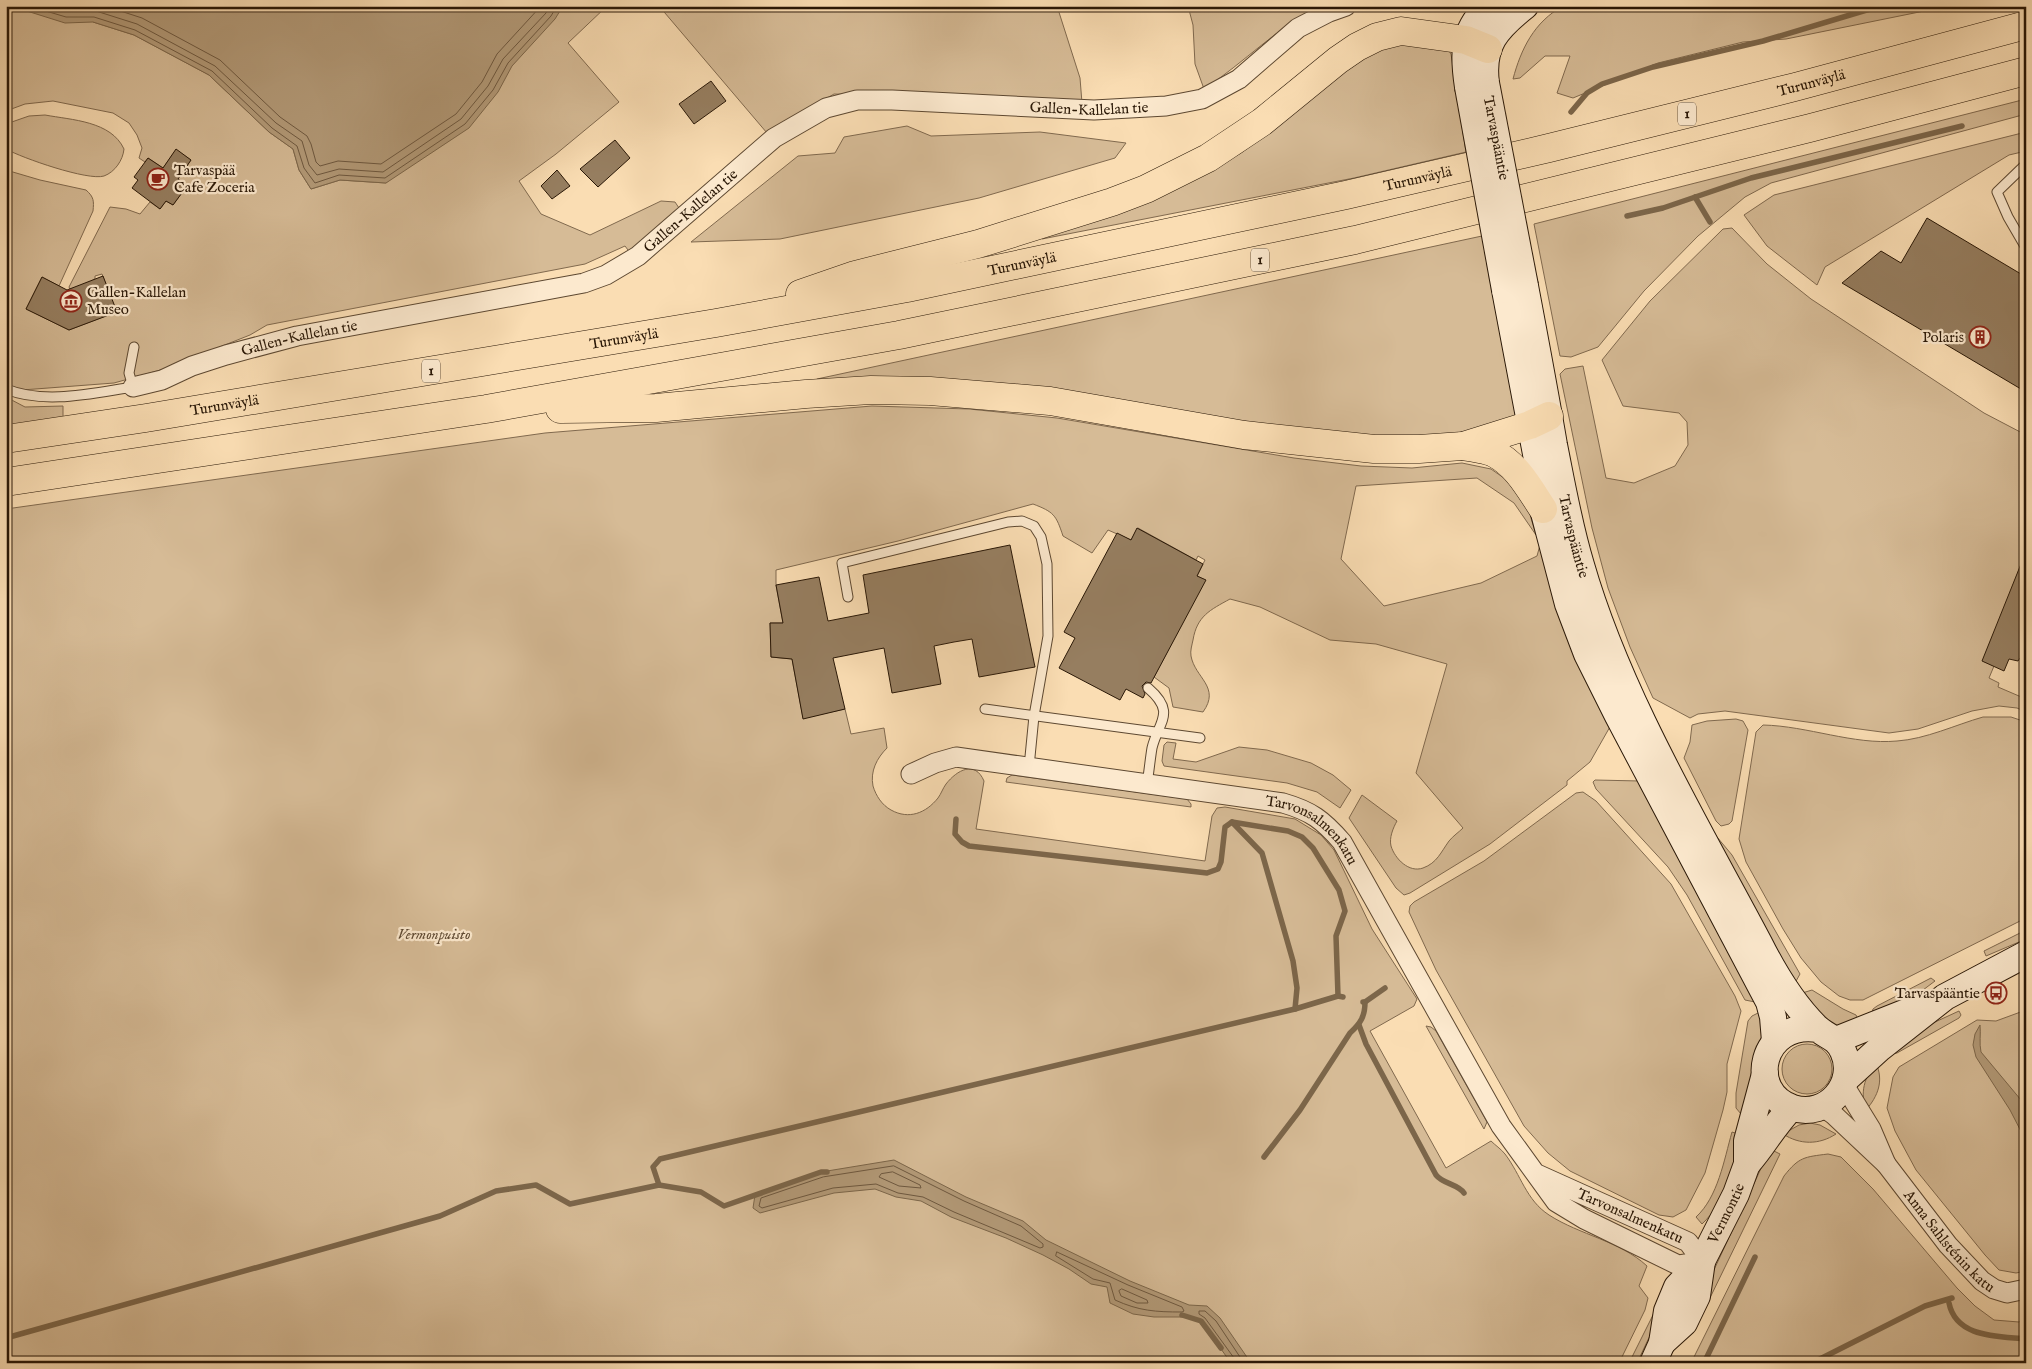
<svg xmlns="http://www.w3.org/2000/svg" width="2032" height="1369" viewBox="0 0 2032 1369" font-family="'IM FELL English',serif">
<rect width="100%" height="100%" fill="#faddb3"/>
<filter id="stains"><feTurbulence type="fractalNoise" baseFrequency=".004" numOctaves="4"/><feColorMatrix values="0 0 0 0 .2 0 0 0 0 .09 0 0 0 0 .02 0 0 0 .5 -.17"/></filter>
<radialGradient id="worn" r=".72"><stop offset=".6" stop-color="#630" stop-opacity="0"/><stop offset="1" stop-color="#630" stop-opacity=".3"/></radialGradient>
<g fill="#d6bb96" stroke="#80694e">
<path d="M 6,6 L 81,6 L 93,22 L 134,35 L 209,75 L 269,132 L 293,149 L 299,170 L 311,189 L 340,180 L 386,183 L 507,72 L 538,6 L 607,6 L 568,43 L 619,102 L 556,154 L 519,181 L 541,214 L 590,235 L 661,201 L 675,202 L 681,211 L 631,254 L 625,246 L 585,264 L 267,325 L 250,335 L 164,369 L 114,383 L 22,390 L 6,385 L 6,170 L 40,180 L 86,190 C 94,197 94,201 93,211 L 59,286 L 42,277 L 26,309 L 69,330 L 116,312 L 102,274 L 95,276 L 95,279 L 71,292 L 69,287 L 110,207 L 126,209 L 140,214 L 150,202 L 160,209 L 166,201 L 173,205 L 187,186 L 178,179 L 191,160 L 176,150 L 163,168 L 148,158 L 145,162 L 139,158 L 142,148 L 137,135 L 129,123 L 113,113 L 53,101 L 25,104 L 6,111 Z"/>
<polygon points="659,6 1057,6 1080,78 1082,103 834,94 767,133"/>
<path d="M 1188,6 L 1321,6 C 1278,26 1244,63 1204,89 L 1195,64 L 1193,25 Z"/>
<path d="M 1563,6 L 1975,6 L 1967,8 L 1934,9 L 1786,39 L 1743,42 L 1658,63 L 1573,98 L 1557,93 L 1570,56 L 1545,56 L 1520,78 L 1513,79 C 1521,49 1534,22 1563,6 Z"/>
<polygon points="1398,44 1449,51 1451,54 1466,152 1354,178 1042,239 1041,236 1176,189 1241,153 1289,117 1356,60 1383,48"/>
<polygon points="2026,99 2026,114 1771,183 1745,197 1698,236 1644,291 1598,347 1571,357 1560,356 1534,224"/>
<path d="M 45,115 C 72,120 111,121 124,149 C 123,160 115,172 104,176 C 88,181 22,158 6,149 L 6,124 L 29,116 Z"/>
<polygon points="907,126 931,136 1040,132 1126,143 1115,158 979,198 780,239 691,242 798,156 835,153 844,137"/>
<polygon points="2026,132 2026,151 2009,155 1825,267 1817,285 1767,246 1744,215 1774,195"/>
<polygon points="1732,228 1767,264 1811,299 1984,413 2026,435 2026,552 1983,661 1994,666 1989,678 1999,683 1998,687 2026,699 2026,712 2017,708 1999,706 1972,711 1918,729 1889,733 1725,711 1698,714 1690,718 1653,698 1630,647 1608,588 1592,528 1560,374 1565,369 1583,366 1606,478 1634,483 1675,466 1688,445 1687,422 1679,413 1623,406 1602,360 1650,301 1723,229"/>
<polygon points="1482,236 1521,421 1456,436 1362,437 812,383 817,379"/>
<polygon points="6,397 25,407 63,406 63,419 6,427"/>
<path d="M 872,406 L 969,409 L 1057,418 L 1294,458 L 1361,466 L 1412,468 L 1462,463 L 1491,469 L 1511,483 L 1528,508 L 1536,535 L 1514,503 L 1477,478 L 1356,486 L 1341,559 L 1384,606 L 1481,583 L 1537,556 L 1540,545 L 1611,725 L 1590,762 L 1567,781 L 1567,785 L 1490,844 L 1410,893 L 1404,895 L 1396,888 L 1349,818 L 1362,795 L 1397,821 C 1393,828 1389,838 1391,846 C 1395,859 1409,873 1423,868 C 1437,863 1441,852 1449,841 C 1453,836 1459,832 1463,828 L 1416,773 L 1447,664 L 1376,644 L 1330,640 L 1260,607 L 1230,599 C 1210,610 1197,616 1193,640 C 1192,645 1190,651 1191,656 C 1195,678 1221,687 1203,712 L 1173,707 L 1169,688 L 1154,677 L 1205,580 L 1197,576 L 1205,560 L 1198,556 L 1196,560 L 1138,528 L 1131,540 L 1108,530 L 1092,553 L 1063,536 C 1056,515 1054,512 1033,504 L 898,541 L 776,570 L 776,585 L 783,623 L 770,623 L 771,657 L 792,659 L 803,718 L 845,709 L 851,734 L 884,728 L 887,748 C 877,758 870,771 873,786 C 876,796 882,805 891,810 C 909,820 926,813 938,798 C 941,794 943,788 946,784 C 957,770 975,760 984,781 L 976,829 L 1205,861 L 1212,816 L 1217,808 L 1225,807 L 1295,819 L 1321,835 L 1334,850 L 1372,929 L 1417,999 L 1414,1006 L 1370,1031 L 1446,1168 L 1491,1141 C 1495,1145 1501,1149 1505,1154 C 1521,1175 1526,1200 1549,1215 C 1580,1235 1620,1241 1647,1266 L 1639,1286 L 1648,1298 L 1645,1310 L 1619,1363 L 6,1363 L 6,509 L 545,433 Z"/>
<path d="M 1983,717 L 2011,717 L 2026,722 L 2026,918 L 1863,1000 L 1850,1000 L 1839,996 L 1821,982 L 1801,958 L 1783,929 L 1746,862 L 1739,839 L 1756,732 L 1763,725 C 1808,726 1853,745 1897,741 C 1926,739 1955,725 1983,717 Z"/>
<polygon points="1736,719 1743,721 1748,730 1732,821 1729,824 1721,826 1716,821 1684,758 1690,742 1692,725 1707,721"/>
<polygon points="1167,742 1176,743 1173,759 1196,762 1239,747 1267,750 1311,763 1333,775 1351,790 1340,808 1317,792 1287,783 1164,766 1162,761 1164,745"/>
<polygon points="1012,775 1187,799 1191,804 1191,807 1006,782 1007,778"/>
<polygon points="1595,780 1640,781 1755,1002 1745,1000 1687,895 1668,867 1596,789 1593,782"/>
<polygon points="1583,792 1596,801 1671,884 1735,996 1741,1011 1727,1064 1727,1092 1723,1110 1705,1173 1686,1210 1673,1217 1659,1215 1570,1171 1548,1153 1524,1126 1436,970 1409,912 1410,906 1414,902 1484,861 1576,793"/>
<polygon points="1712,831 1732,855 1800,974 1795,983"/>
<polygon points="2026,930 2026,939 1986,956 1984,951"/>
<polygon points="1931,978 1935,981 1911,999 1871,1015 1873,1009 1877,1006"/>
<polygon points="1812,990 1843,1009 1856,1015 1861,1025 1835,1026 1824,1020 1799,994"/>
<path d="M 1764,1010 C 1768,1045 1752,1081 1741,1114 L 1736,1108 L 1736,1093 L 1748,1021 L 1752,1016 Z"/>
<polygon points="2026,1010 2026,1271 2016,1273 1999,1270 1985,1255 1916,1170 1895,1131 1887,1108 1893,1077 1899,1067 1977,1020 1996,1021"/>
<polygon points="1959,1011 1961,1015 1959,1018 1897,1053 1891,1054 1909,1034"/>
<polygon points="1426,1026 1431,1027 1436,1031 1487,1122 1484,1129"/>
<circle cx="1807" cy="1069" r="25"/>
<path d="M 1876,1063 C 1884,1081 1878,1096 1866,1110 C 1860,1092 1864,1078 1876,1063 Z"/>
<path d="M 1810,1123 L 1820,1125 L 1836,1134 C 1819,1145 1800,1145 1783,1134 L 1799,1125 Z"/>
<path d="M 1732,1132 L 1741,1135 C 1733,1165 1725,1203 1702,1224 L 1696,1217 C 1718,1197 1724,1160 1732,1132 Z"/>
<polygon points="1770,1149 1780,1154 1707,1304 1700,1300"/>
<path d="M 1828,1154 L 1841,1157 L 1873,1189 L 1957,1288 L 1975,1306 L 1994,1320 L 2019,1322 L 2026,1318 L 2026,1363 L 1691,1363 L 1784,1176 C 1799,1157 1804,1157 1828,1154 Z"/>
<polygon points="1655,1311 1655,1325 1637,1363 1631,1359"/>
</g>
<g fill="#b39a78" stroke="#7c664a">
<polygon points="11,6 563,6 555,19 512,66 498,92 469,128 386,183 340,180 311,189 299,170 293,149 269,132 209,75 134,35 93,22 65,23"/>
<path d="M 1980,1025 C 1981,1034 1979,1043 1981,1052 L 2026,1106 L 2026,1141 L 2010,1110 L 1976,1057 L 1973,1045 L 1975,1034 Z"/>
<polygon points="894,1160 966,1197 1023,1221 1046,1240 1130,1281 1189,1305 1207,1306 1220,1318 1251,1363 1231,1363 1201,1321 1189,1317 1154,1317 1133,1314 1110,1303 1107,1287 1091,1284 1069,1269 1043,1255 1006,1238 951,1217 921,1201 896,1197 875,1189 834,1193 760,1213 753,1208 755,1195 821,1172"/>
</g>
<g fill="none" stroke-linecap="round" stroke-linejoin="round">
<g stroke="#6e583f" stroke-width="1">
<polyline points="29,6 66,17 94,17 135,30 212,71 272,128 297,146 304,168 315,183 339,175 385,178 465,124 493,90 508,63 551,16 557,6"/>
<polyline points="50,6 67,11 96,11 137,24 215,66 276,123 302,141 309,165 317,175 339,169 383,172 461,119 488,86 503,59 546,13 550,6"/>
<polyline points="105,6 142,18 220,60 280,117 307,136 311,144 316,162 320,166 338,161 381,164 456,114 482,82 497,54 541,6"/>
<polygon points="894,1166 964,1201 1021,1226 1043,1244 1043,1247 1040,1248 954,1212 923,1197 898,1193 876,1184 833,1188 762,1208 759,1206 761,1198 823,1177"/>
<polygon points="893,1172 920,1185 921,1188 899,1186 879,1177 881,1174"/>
<path d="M 1057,1252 L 1128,1285 L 1182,1307 L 1184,1311 L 1182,1312 C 1156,1312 1139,1311 1115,1300 L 1110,1283 L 1093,1279 L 1056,1256 Z"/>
<polygon points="1122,1289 1147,1300 1148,1303 1137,1303 1121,1296 1119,1291"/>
<polyline points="1235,1363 1234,1358 1205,1318 1199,1314 1199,1311 1205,1311 1216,1321 1244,1363"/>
</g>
<g stroke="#7c664a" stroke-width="5.5">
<polyline points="1571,112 1587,93 1602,84 1653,67 1763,41 1880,6"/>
<polyline points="1695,197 1710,222"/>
<polyline points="1627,216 1663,208 1751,178 1962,126"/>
<polyline points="956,819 955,834 962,842 969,846 1207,873 1218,869 1221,862 1225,827 1232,822 1288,831 1302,837 1313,848 1339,890 1345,911 1336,936 1338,996"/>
<polyline points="1232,822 1262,853 1293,961 1297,988 1295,1009"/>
<polyline points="1363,1002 1365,1002 1385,988"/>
<path d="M 1359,1025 L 1366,1044 L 1436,1175 C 1443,1184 1458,1184 1464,1193"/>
<path d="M 1264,1157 L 1300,1110 L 1350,1033 C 1361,1023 1365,1016 1365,1002"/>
<polyline points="659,1185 653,1167 660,1159 1295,1009 1338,996 1343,997"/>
<path d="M 1949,1303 C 1956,1338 1998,1336 2026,1339"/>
<polyline points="1182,1315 1201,1321 1221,1348"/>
<polyline points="6,1338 440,1216 496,1191 536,1185 570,1204 659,1185 701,1192 724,1206 821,1172 827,1172"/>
<polyline points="1704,1363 1755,1257"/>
<polyline points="1812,1363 1925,1306 1952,1298"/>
</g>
</g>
<g fill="#967e60" stroke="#291706">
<polygon points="711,81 726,101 694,124 679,104"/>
<polygon points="615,140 630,158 598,187 580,169"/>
<polygon points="176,149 191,160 178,179 187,186 173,205 166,201 160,209 132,188 138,180 134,177 148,158 163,168"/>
<polygon points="557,170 570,186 552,199 541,186"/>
<polygon points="1927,218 2026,277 2026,392 1842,283 1881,251 1901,263"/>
<polygon points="103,276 117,312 69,330 26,309 42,277 67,290"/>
<polygon points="1137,528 1203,564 1197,576 1206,580 1151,683 1146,682 1142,686 1145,694 1143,698 1126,689 1120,700 1059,668 1075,638 1064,632 1117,533 1131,540"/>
<polygon points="1010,545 1035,667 979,677 972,639 954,642 934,646 941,684 892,693 884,648 833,658 845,709 803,719 792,659 771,657 770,623 783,623 776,585 819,577 828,621 869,613 863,575"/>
<polygon points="2025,554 2026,658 2020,658 2018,661 2009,659 2004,671 1982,661"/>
</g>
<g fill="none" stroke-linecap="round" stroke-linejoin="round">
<g stroke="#5d4831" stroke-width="11">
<g id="lane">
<polyline points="2026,164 1997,192 2008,217 2026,248"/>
<path d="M 6,389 C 45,405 93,393 133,387 L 129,373 L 134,347"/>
<polyline points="848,597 842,563 1008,522 1022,521 1034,526 1041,537 1047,564 1048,636 1034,716 1029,767"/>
<polyline points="985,709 1200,738"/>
<path d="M 1147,784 C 1149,772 1150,760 1152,748 C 1158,722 1177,713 1148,688"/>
</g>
</g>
<g stroke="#5d4831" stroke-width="21">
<g id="street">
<path id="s1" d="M 133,387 L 162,380 L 192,366 L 226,355 L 297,336 L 584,283 L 606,275 L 638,256 L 774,138 L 826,108 L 857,100 L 892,100 L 1094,110 L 1166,106 L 1202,99 L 1239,79 L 1298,28 L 1329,12 L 1346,6"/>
<path id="s2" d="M 911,774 L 935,763 L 956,757 L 1283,803 C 1311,811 1323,820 1342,842 L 1501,1126 L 1556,1202 L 1584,1219 L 1678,1265 L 1702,1261 L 1688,1242 L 1537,1174"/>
<polyline points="1823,1107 1834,1115 1886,1164 1871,1129 1844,1085"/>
<path id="s3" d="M 1886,1164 L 1948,1245 L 1982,1281 L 1994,1289 L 2007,1293 L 2026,1289"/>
</g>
</g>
<g stroke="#291706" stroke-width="28">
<g id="secondary">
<path d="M 1486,83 C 1481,45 1497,28 1525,6"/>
<path d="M 1468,87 C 1463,54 1462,30 1489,6"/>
<path id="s4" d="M 1525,286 C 1535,339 1545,392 1554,445 C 1562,485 1569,526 1581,565 C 1618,694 1696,824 1759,943 C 1773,971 1794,1005 1816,1027 C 1826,1037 1836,1036 1843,1051 C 1858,1083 1827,1119 1793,1108 C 1745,1092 1761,1020 1818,1029"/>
<polyline points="1505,290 1540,475 1543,509 1568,604 1587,654 1618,716 1769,1002 1773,1017 1775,1041"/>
<polyline points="1836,1040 1919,1007"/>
<polyline points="1846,1079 1880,1048 1945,997 2026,954"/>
<path d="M 1748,1163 C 1764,1145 1774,1125 1791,1108"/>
<polyline points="1662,1343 1684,1323 1697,1296 1702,1261"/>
<path id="s5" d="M 1653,1363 L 1662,1343 L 1667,1311 L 1677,1287 L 1702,1261 L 1736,1194 L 1747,1164 L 1747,1141 L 1765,1074"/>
</g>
</g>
<g stroke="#291706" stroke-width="29">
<g id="highway">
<polyline points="800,294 855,275 978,244 1112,202 1146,189 1208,158 1262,122 1338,60 1357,47 1377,37 1401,31 1466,40 1488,49"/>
<polyline points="560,409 656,408 806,394 871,390 930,391 1050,401 1244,435 1374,449 1419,449 1463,446 1530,425 1549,416"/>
<path id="s6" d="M 6,439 L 146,418 L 716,323 L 907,288 L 1346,195 L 1549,148 L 1795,87 L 2026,25"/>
<path d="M 1463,446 C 1473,448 1485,449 1494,453 C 1517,465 1529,488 1543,509"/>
<polyline points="6,482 486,409 899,335 1355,240 1810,128 2026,71"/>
</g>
</g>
<use href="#lane" stroke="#fce9ce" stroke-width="9"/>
<use href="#street" stroke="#fce9ce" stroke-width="19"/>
<use href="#secondary" stroke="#fce9ce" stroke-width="26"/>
<use href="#highway" stroke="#faddb3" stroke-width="28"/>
<g stroke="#291706" stroke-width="28" stroke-linecap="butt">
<g id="secondary-bridge">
<path id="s7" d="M 1486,83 L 1525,286"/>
<polyline points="1468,87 1505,290"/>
</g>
</g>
<use href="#secondary-bridge" stroke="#fce9ce" stroke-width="26"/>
</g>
<defs>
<g id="cafe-ring" transform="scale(1.125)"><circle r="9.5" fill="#fce9ce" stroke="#8f2418" stroke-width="1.5"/><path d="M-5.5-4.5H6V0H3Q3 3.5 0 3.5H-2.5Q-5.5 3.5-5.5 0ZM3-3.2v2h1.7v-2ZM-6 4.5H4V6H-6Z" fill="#8f2418"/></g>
<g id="museum-ring" transform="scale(1.125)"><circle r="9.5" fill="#fce9ce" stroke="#8f2418" stroke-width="1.5"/><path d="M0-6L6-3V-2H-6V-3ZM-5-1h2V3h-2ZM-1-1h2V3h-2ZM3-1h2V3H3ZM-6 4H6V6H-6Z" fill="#8f2418"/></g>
<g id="building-ring" transform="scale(1.125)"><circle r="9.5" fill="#fce9ce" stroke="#8f2418" stroke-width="1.5"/><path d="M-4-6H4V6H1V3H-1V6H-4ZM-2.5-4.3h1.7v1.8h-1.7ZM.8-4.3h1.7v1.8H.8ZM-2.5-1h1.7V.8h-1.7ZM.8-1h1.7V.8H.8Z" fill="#8f2418"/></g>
<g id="bus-ring" transform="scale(1.125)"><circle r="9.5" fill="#fce9ce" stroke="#8f2418" stroke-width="1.5"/><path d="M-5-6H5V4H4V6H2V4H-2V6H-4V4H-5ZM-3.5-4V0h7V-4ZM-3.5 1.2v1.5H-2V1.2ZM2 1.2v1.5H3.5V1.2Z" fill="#8f2418"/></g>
</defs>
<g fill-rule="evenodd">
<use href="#cafe-ring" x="158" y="179"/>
<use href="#museum-ring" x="71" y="301"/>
<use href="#building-ring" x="1980" y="337"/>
<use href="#bus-ring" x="1996" y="993"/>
</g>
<g text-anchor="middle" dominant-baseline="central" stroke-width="4.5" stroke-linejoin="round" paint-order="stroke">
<g fill="#fce9ce" stroke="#685642" stroke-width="1">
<rect x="1678" y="102.5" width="18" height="23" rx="4"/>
<rect x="1251" y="248.5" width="18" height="23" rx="4"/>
<rect x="422" y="359.5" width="18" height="23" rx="4"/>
</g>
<g font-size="14" font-weight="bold" fill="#291706">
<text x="1687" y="114">1</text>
<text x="1260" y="260">1</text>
<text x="431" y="371">1</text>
</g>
<g font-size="15" fill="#291706" stroke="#fce9ce">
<text stroke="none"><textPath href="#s6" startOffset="1841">Turunväylä</textPath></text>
<text stroke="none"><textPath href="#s1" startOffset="1029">Gallen-Kallelan tie</textPath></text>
<text stroke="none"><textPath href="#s7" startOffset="56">Tarvaspääntie</textPath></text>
<text stroke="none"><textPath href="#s6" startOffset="1436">Turunväylä</textPath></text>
<text stroke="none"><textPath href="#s1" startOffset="594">Gallen-Kallelan tie</textPath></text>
<text stroke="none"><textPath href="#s6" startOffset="1031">Turunväylä</textPath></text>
<text stroke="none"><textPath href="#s1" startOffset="174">Gallen-Kallelan tie</textPath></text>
<text stroke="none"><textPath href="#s6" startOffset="626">Turunväylä</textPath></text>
<text stroke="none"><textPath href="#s6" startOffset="221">Turunväylä</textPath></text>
<text stroke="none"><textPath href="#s4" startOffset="255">Tarvaspääntie</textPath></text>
<text stroke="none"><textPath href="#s2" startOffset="418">Tarvonsalmenkatu</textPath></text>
<text stroke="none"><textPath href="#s5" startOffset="170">Vermontie</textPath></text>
<text transform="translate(1630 1216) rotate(24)">Tarvonsalmenkatu</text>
<text stroke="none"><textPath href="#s3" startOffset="100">Anna Sahlsténin katu</textPath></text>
</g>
<g font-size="15" fill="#291706" stroke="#fce9ce" text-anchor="start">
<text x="174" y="170">Tarvaspää<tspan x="174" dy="17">Cafe Zoceria</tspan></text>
<text x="87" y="292">Gallen-Kallelan<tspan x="87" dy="17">Museo</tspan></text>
<text x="1964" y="337" text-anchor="end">Polaris</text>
<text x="1980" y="993" text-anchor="end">Tarvaspääntie</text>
</g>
<g font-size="15" font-style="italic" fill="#5d4831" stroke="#fce9ce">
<text x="434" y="934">Vermonpuisto</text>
</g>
</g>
<rect width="2032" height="1369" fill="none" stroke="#faddb3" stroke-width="25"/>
<rect x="8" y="8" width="2017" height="1354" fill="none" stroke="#291706" stroke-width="2.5"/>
<rect x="12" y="12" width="2007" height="1344" fill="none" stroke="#291706"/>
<rect width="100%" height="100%" filter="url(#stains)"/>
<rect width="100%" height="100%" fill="url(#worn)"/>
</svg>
